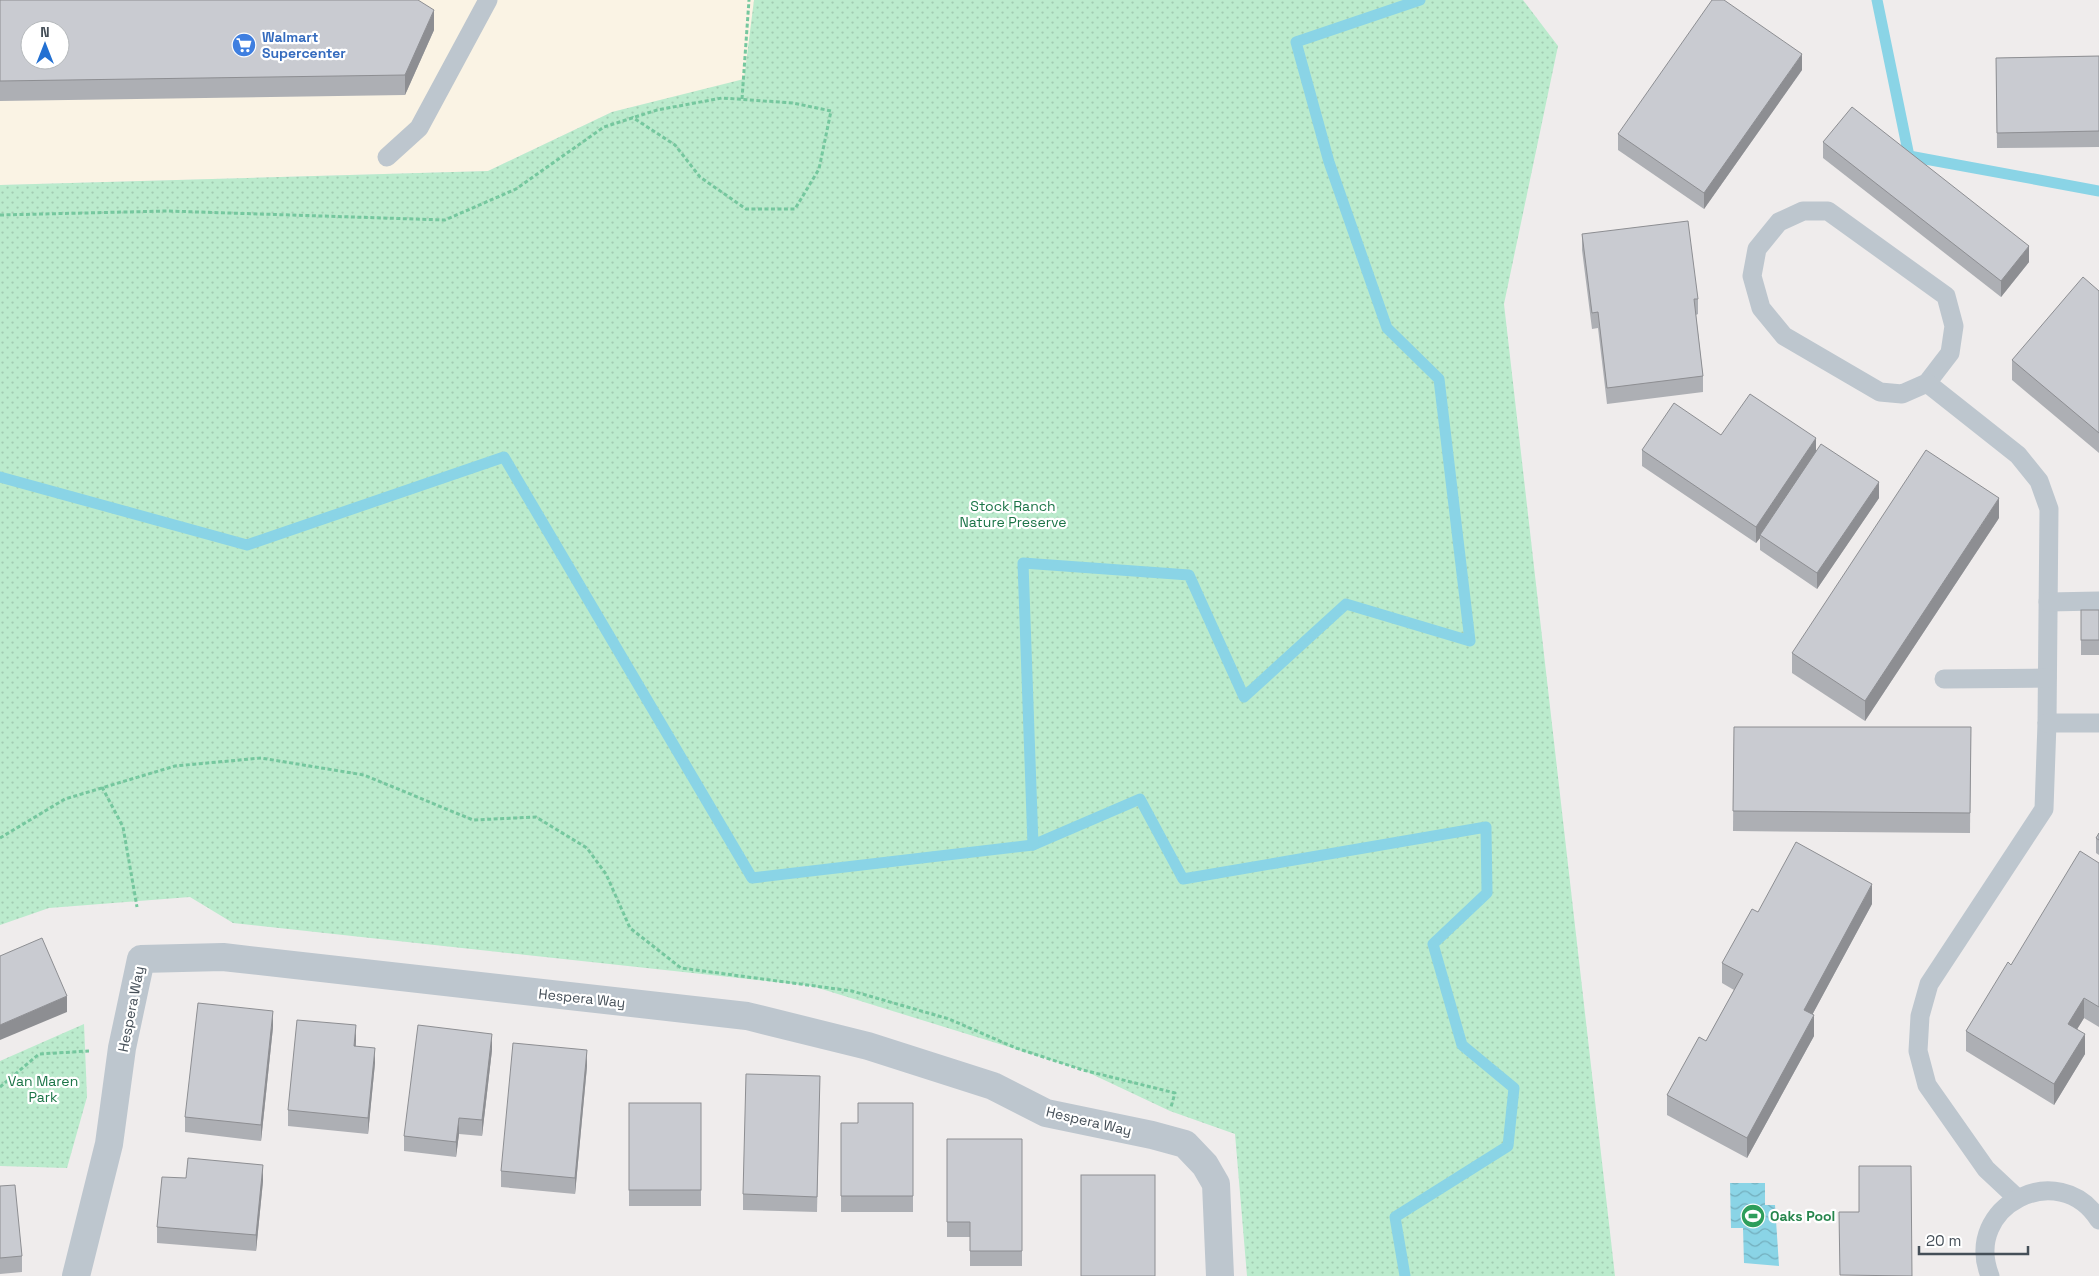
<svg xmlns="http://www.w3.org/2000/svg" width="2099" height="1276" viewBox="0 0 2099 1276" font-family="'Space Grotesk',sans-serif">
<defs>
<pattern id="park-dots" width="8" height="8" patternUnits="userSpaceOnUse" patternTransform="scale(1.25)"><rect width="8" height="8" fill="#bbebcd"/><path d="M2 2h.1M6 6h.1" fill="none" stroke="#a2cbb2" stroke-width="1.8" stroke-linecap="round"/></pattern>
<pattern id="water-waves" width="16" height="10" patternUnits="userSpaceOnUse" patternTransform="scale(1.25)"><rect width="16" height="10" fill="#8ad4e6"/><path d="M0 5q4-4 8 0t8 0" fill="none" stroke="#73aebd"/></pattern>
</defs>
<rect width="100%" height="100%" fill="#efecec"/>
<path fill="#faf3e4" fill-rule="evenodd" d="M 0,0 L 756,0 L 747,79 L 612,112 L 488,171 L 0,185 ZM 30,30 L 60,30 L 60,60 L 30,60 Z"/>
<g fill="url(#park-dots)">
<polygon points="754,0 1523,0 1558,46 1504,304 1615,1276 1247,1276 1235,1134 1170,1111 1083,1070 812,986 233,923 190,897 49,908 0,925 0,185 488,171 612,112 744,79"/>
<polygon points="84,1024 87,1097 67,1168 0,1166 0,1061"/>
</g>
<polygon fill="url(#water-waves)" points="1730,1183 1765,1183 1765,1205 1775,1205 1779,1266 1744,1263 1743,1228 1731,1228"/>
<g fill="none" stroke-linecap="round" stroke-linejoin="round">
<g stroke="#8ad4e6" stroke-width="11">
<polyline points="1877,0 1909,156 2099,191"/>
<polyline points="0,477 247,545 504,457 752,878 1033,845 1140,799 1183,879 1486,827 1487,893 1433,944 1462,1045 1514,1088 1508,1146 1395,1217 1405,1276"/>
<polyline points="1033,845 1023,563 1189,575 1244,697 1346,604 1470,641 1439,379 1387,328 1329,162 1296,42 1420,0"/>
</g>
<g stroke="#75c79e" stroke-width="3" stroke-dasharray="4 2.5" stroke-linecap="butt">
<polyline points="742,99 749,0"/>
<polyline points="0,215 167,211 445,220 516,189 604,127 657,110 722,98 793,103 831,111 819,169 795,209 746,209 700,177 675,145 632,117"/>
<polyline points="102,787 123,827 137,907"/>
<polyline points="0,838 65,799 175,766 261,758 364,775 473,820 536,817 587,848 606,874 630,928 681,968 852,991 949,1019 1016,1048 1083,1070 1175,1093 1171,1107"/>
<polyline points="0,1087 39,1054 89,1051"/>
</g>
<g stroke="#bdc6ce" stroke-width="19">
<polyline points="387,157 419,128 488,0"/>
<polygon points="1803,211 1828,211 1946,296 1954,326 1950,353 1927,383 1902,394 1880,392 1784,336 1761,308 1752,276 1757,249 1779,222"/>
<polyline points="1927,383 2018,455 2039,481 2049,509 2047,723 2044,809 1929,984 1920,1016 1918,1051 1927,1085 1986,1169 2017,1198"/>
<polyline points="2048,602 2099,601"/>
<polyline points="1944,679 2047,678"/>
<polyline points="2047,723 2099,723"/>
<path d="M 1990,1276 C 1962,1206 2059,1157 2099,1220"/>
</g>
<polyline stroke="#bdc6ce" stroke-width="28" points="76,1276 109,1144 122,1048 141,959 223,957 747,1016 868,1046 993,1086 1046,1113 1152,1135 1185,1144 1205,1165 1216,1184 1220,1276"/>
</g>
<g fill="#adafb4">
<polygon points="0,0 434,30 405,95 0,101"/>
<polygon points="2099,56 2099,147 1997,148 1996,58"/>
<polygon points="1802,70 1704,209 1618,150 1618,134"/>
<polygon points="1823,142 2029,262 2001,297 1823,158"/>
<polygon points="1582,234 1698,299 1698,314 1696,315 1703,376 1703,392 1607,404 1598,328 1592,329 1582,250"/>
<polygon points="2099,291 2099,453 2012,380 2012,360"/>
<polygon points="1721,435 1816,450 1879,498 1817,589 1760,550 1760,538 1756,543 1642,466 1642,450"/>
<polygon points="1999,518 1865,721 1792,673 1792,653"/>
<rect x="2081" y="610" width="18" height="45"/>
<polygon points="1734,727 1971,727 1970,833 1733,831"/>
<polygon points="2099,833 2099,855 2096,853 2096,838"/>
<polygon points="2099,863 2099,1027 2084,1018 2077,1029 2085,1054 2054,1105 1966,1051 1966,1031 2011,965"/>
<polygon points="1872,904 1812,1015 1814,1036 1747,1158 1667,1115 1667,1095 1706,1041 1734,990 1722,983 1722,963 1758,912"/>
<polygon points="273,1027 261,1141 185,1132 185,1117"/>
<polygon points="356,1041 356,1046 375,1063 368,1134 288,1126 288,1110"/>
<polygon points="492,1050 482,1136 459,1134 456,1157 404,1151 404,1136"/>
<polygon points="587,1066 575,1194 501,1187 501,1171"/>
<polygon points="820,1076 817,1212 743,1210 743,1194"/>
<rect x="629" y="1103" width="72" height="103"/>
<polygon points="913,1103 913,1212 841,1212 841,1123 858,1123"/>
<polygon points="947,1139 1022,1139 1022,1266 970,1266 970,1237 947,1237"/>
<polygon points="186,1178 263,1181 256,1251 157,1243 157,1227"/>
<polygon points="0,1186 22,1256 22,1272 0,1274"/>
</g>
<g fill="#8d8e92">
<polygon points="434,10 434,30 405,95 405,75"/>
<polygon points="1802,54 1802,70 1704,209 1704,193"/>
<polygon points="2029,246 2029,262 2001,297 2001,281"/>
<polygon points="1816,438 1816,454 1760,535 1760,538 1756,543 1756,527"/>
<polygon points="1879,482 1879,498 1817,589 1817,573"/>
<polygon points="1999,498 1999,518 1865,721 1865,701"/>
<polygon points="1872,884 1872,904 1804,1030 1804,1010"/>
<polygon points="67,996 67,1012 0,1040 0,1025"/>
<polygon points="2084,998 2084,1018 2068,1044 2068,1024"/>
<polygon points="273,1011 273,1027 261,1141 261,1125"/>
<polygon points="1814,1015 1814,1036 1747,1158 1747,1138"/>
<polygon points="356,1025 356,1041 354,1062 354,1046"/>
<polygon points="492,1034 492,1050 482,1136 482,1120"/>
<polygon points="2085,1034 2085,1054 2054,1105 2054,1084"/>
<polygon points="375,1048 375,1063 368,1134 368,1118"/>
<polygon points="587,1050 587,1066 575,1194 575,1178"/>
<polygon points="459,1118 459,1134 456,1157 456,1142"/>
<polygon points="263,1165 263,1181 256,1251 256,1235"/>
</g>
<g fill="#c9cbd1" stroke="#8d8e92" fill-rule="evenodd">
<path d="M 0,0 L 418,0 L 434,10 L 405,75 L 0,81 ZM 30,30 L 60,30 L 60,60 L 30,60 Z"/>
<polygon points="1712,0 1724,0 1802,54 1704,193 1618,134"/>
<polygon points="2099,56 2099,131 1997,133 1996,58"/>
<polygon points="1852,107 2029,246 2001,281 1823,142"/>
<polygon points="1688,221 1698,299 1694,299 1703,376 1607,388 1598,312 1592,313 1582,234"/>
<polygon points="2083,277 2099,291 2099,433 2012,360"/>
<polygon points="1750,394 1816,438 1756,527 1642,450 1674,403 1721,435"/>
<polygon points="1821,444 1879,482 1817,573 1760,535"/>
<polygon points="1926,450 1999,498 1865,701 1792,653"/>
<rect x="2081" y="610" width="18" height="30"/>
<polygon points="1734,727 1971,727 1970,813 1733,811"/>
<polygon points="2099,833 2099,840 2096,838"/>
<polygon points="1796,842 1872,884 1804,1010 1814,1015 1747,1138 1667,1095 1699,1037 1706,1041 1743,974 1722,963 1752,909 1758,912"/>
<polygon points="2080,851 2099,863 2099,1007 2084,998 2068,1024 2085,1034 2054,1084 1966,1031 2008,962 2011,965"/>
<polygon points="42,938 67,996 0,1025 0,956"/>
<polygon points="198,1003 273,1011 261,1125 185,1117"/>
<polygon points="297,1020 356,1025 354,1046 375,1048 368,1118 288,1110"/>
<polygon points="418,1025 492,1034 482,1120 459,1118 456,1142 404,1136"/>
<polygon points="513,1043 587,1050 575,1178 501,1171"/>
<polygon points="746,1074 820,1076 817,1197 743,1194"/>
<rect x="629" y="1103" width="72" height="87"/>
<polygon points="858,1103 913,1103 913,1196 841,1196 841,1123 858,1123"/>
<polygon points="947,1139 1022,1139 1022,1251 970,1251 970,1222 947,1222"/>
<polygon points="188,1158 263,1165 256,1235 157,1227 162,1177 186,1178"/>
<polygon points="1859,1166 1911,1166 1912,1276 1840,1275 1839,1212 1859,1212"/>
<rect x="1081" y="1175" width="74" height="101"/>
<polygon points="15,1185 22,1256 0,1258 0,1186"/>
</g>
<defs>
<g id="supermarket-disc" transform="scale(1.25)"><circle r="9.5" fill="#3f7fe0" stroke="#fff"/><path d="M-6-5.5h2.5l.6 2H6L4.5 2H-2.5L-4.4-4H-6ZM-1.5 3.2a1.3 1.3 0 1 0 .1 0ZM3 3.2a1.3 1.3 0 1 0 .1 0Z" fill="#fff"/></g>
<g id="stadium-disc" transform="scale(1.25)"><circle r="9.5" fill="#2e9e5b" stroke="#fff"/><path d="M0-5a6.5 5 0 1 0 0 10a6.5 5 0 1 0 0-10ZM-3.5-1.8h7v3.6h-7Z" fill="#fff"/></g>
</defs>
<g fill-rule="evenodd">
<use href="#supermarket-disc" x="244" y="45"/>
<use href="#stadium-disc" x="1753" y="1216"/>
</g>
<g text-anchor="middle" dominant-baseline="central" stroke-width="4.5" stroke-linejoin="round" paint-order="stroke">
<g font-size="14" font-weight="bold" fill="#366cbe" stroke="#fff" text-anchor="start">
<text x="262" y="37">Walmart<tspan x="262" dy="16">Supercenter</tspan></text>
</g>
<g font-size="14" fill="#1b7447" stroke="#fff">
<text x="1013" y="506">Stock Ranch<tspan x="1013" dy="16">Nature Preserve</tspan></text>
<text x="43" y="1081">Van Maren<tspan x="43" dy="16">Park</tspan></text>
</g>
<g font-size="14" fill="#454f58" stroke="#fff">
<text transform="translate(582 998) rotate(6)">Hespera Way</text>
<text transform="translate(131 1009) rotate(-79)">Hespera Way</text>
<text transform="translate(1089 1121) rotate(13)">Hespera Way</text>
</g>
<g font-size="14" font-weight="bold" fill="#27864d" stroke="#fff" text-anchor="start">
<text x="1770" y="1216">Oaks Pool</text>
</g>
</g>
<g transform="translate(45 45)"><circle r="24" fill="#ffffff" stroke="#b5b9bc"/>
<path d="M0-4L9 19L0 12L-9 19Z" fill="#2270d2"/>
<text y="-8" font-size="14" font-weight="bold" text-anchor="middle" fill="#454f58">N</text>
</g>
<path d="M1919 1246v8h109v-8" fill="none" stroke="#454f58" stroke-width="2.5"/>
<text x="1926" y="1246" font-size="15" fill="#454f58" stroke="#ffffff" stroke-width="4" paint-order="stroke">20 m</text>
</svg>
